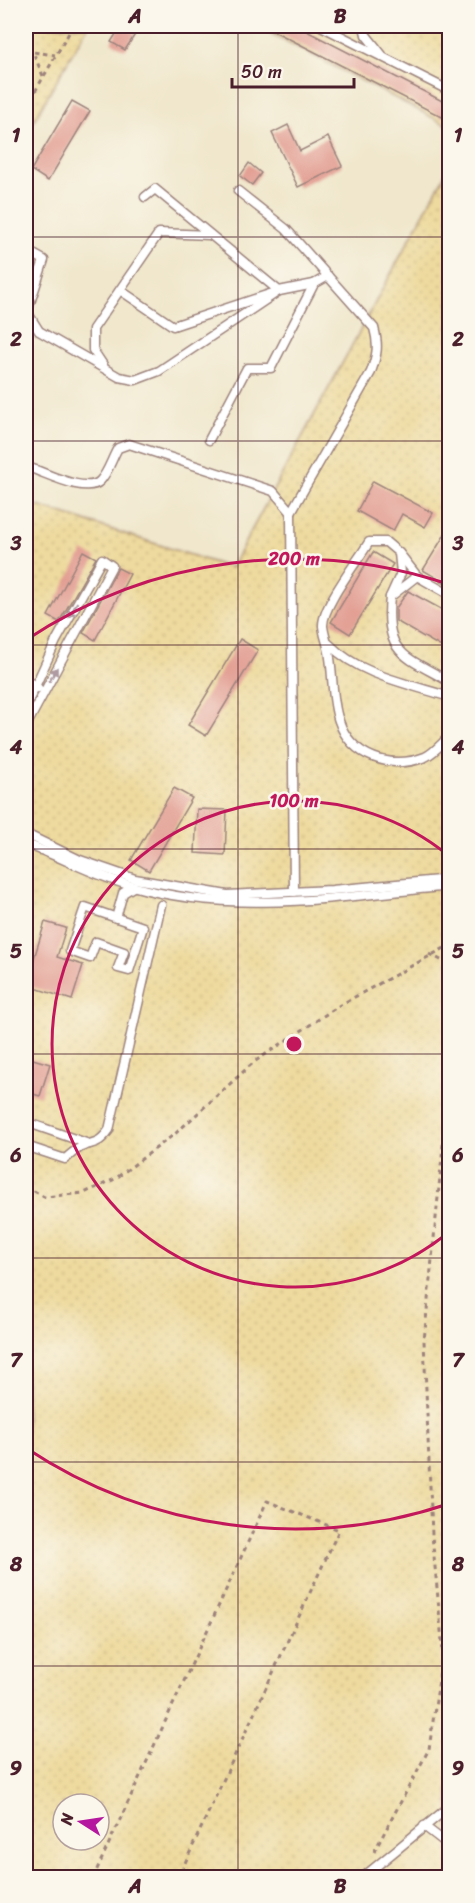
<svg xmlns="http://www.w3.org/2000/svg" width="475" height="1903" viewBox="0 0 475 1903" font-family="Sriracha,sans-serif">
<defs>
<pattern id="sand-dots" width="8" height="8" patternUnits="userSpaceOnUse" patternTransform="scale(1.5)"><rect width="8" height="8" fill="#eeda9e"/><path d="M2 2h.1M6 6h.1" fill="none" stroke="#cebb88" stroke-width="1.8" stroke-linecap="round"/></pattern>
</defs>
<rect width="100%" height="100%" fill="#fbf7ec"/>
<filter id="ink" filterUnits="userSpaceOnUse"><feTurbulence type="fractalNoise" baseFrequency=".0167" numOctaves="2"/><feDisplacementMap in="SourceGraphic" scale="12" xChannelSelector="R" yChannelSelector="G"/><feConvolveMatrix kernelMatrix="1 2 1 2 8 2 1 2 1" color-interpolation-filters="sRGB"/></filter>
<filter id="wash" filterUnits="userSpaceOnUse"><feTurbulence type="fractalNoise" baseFrequency=".008" numOctaves="4" result="noise"/><feDisplacementMap in="SourceGraphic" scale="24" xChannelSelector="R" yChannelSelector="G"/><feGaussianBlur stdDeviation="1.35" result="paint"/><feColorMatrix in="noise" values="0 0 0 0 0 0 0 0 0 0 0 0 0 0 0 0 0 1.4 0 .05"/><feComposite in="paint" operator="in"/></filter>
<g filter="url(#wash)">
<rect width="100%" height="100%" fill="#f0e7cc"/>
<g fill="url(#sand-dots)" stroke="#9c7c64" stroke-width="1.5" fill-rule="evenodd">
<polygon points="26,26 88,26 26,134"/>
<polygon points="257,26 449,26 449,126"/>
<path d="M 449,167 L 449,1877 L 26,1878 L 26,502 L 231,568 ZM 63,1804 L 99,1804 L 99,1840 L 63,1840 Z"/>
</g>
<g id="blocks">
<g fill="#e29c91">
<polygon points="121,26 136,33 125,50 111,42"/>
<polygon points="264,26 297,26 450,105 450,121"/>
<polygon points="72,101 90,111 48,181 31,170"/>
<polygon points="288,125 300,151 328,137 342,166 298,187 272,133"/>
<polygon points="249,163 261,173 252,185 240,176"/>
<polygon points="373,481 433,513 425,527 402,514 393,531 357,511"/>
<polygon points="450,526 450,586 423,570"/>
<polygon points="83,551 96,558 59,622 48,616"/>
<polygon points="373,552 393,564 350,634 331,622"/>
<polygon points="118,568 130,574 95,640 83,633"/>
<polygon points="408,591 450,614 450,652 396,621 396,608"/>
<polygon points="240,639 258,650 206,736 188,725"/>
<polygon points="174,788 192,798 149,871 131,860"/>
<polygon points="197,809 227,810 225,855 195,853"/>
<polygon points="45,922 66,928 57,957 83,965 72,1000 26,985"/>
<polygon points="26,1057 50,1064 40,1096 26,1092"/>
</g>
</g>
</g>
<g filter="url(#ink)">
<use href="#blocks" fill-opacity="0" stroke="#9d837c" stroke-width="1.5"/>
<g fill="none" stroke-linecap="round" stroke-linejoin="round">
<g stroke="#9d837c" stroke-width="11">
<g id="service">
<polyline points="321,26 450,91"/>
<polyline points="364,26 366,35 382,55"/>
<path d="M 238,191 L 286,229 L 374,328 C 379,346 377,355 371,372 L 291,512"/>
<polyline points="145,197 155,189 279,291 314,284"/>
<polyline points="26,250 44,260 27,312 39,331 119,377 135,380 159,371 279,291 173,326 120,290"/>
<polyline points="103,365 93,350 93,329 159,233 210,235"/>
<polyline points="209,440 247,368 271,368 314,284 328,276"/>
<path d="M 26,471 L 33,469 C 48,474 87,494 100,481 C 108,473 112,458 118,448 L 129,444 L 273,491 L 291,512 L 294,892"/>
<path d="M 399,553 L 417,576 L 390,597 C 384,655 405,656 450,682"/>
<polyline points="417,576 450,595"/>
<path d="M 390,597 L 401,573 L 399,553 L 386,542 L 369,542 C 358,561 322,606 323,626 C 324,636 329,647 330,658 C 333,677 332,702 339,721 C 351,757 391,770 425,757 C 434,753 442,743 450,736"/>
<path d="M 329,644 C 359,675 409,684 450,697"/>
<polyline points="26,680 38,688"/>
<polyline points="26,706 56,641 102,559 112,566 26,726"/>
<polyline points="26,834 80,860 135,879 227,895 332,890 450,879"/>
<path d="M 26,844 C 62,857 95,876 132,886 C 235,916 345,896 450,886"/>
<polygon points="85,907 143,927 129,971 118,968 124,952 96,942 90,958 70,951"/>
<polyline points="116,918 123,893 133,887"/>
<polyline points="26,1122 89,1144"/>
<path d="M 26,1146 L 65,1159 C 70,1155 75,1150 81,1147 C 95,1141 98,1145 109,1130 L 161,905"/>
<polyline points="424,1826 450,1846"/>
<polyline points="362,1878 450,1806"/>
</g>
</g>
<g stroke="#9d837c" stroke-width="3" stroke-dasharray="4.5 4.5" stroke-linecap="butt">
<polyline points="26,47 33,52"/>
<polyline points="43,76 33,52 55,55"/>
<polyline points="26,107 73,26"/>
<polyline points="429,954 447,963 450,968"/>
<polyline points="26,1186 44,1197 84,1193 115,1179 176,1133 254,1062 340,1005 450,945"/>
<polyline points="374,1852 429,1749 443,1652 432,1535 424,1341 450,1074"/>
<polyline points="93,1878 267,1501 339,1530 178,1878"/>
</g>
<use href="#service" stroke="#fff" stroke-width="8"/>
</g>
<defs><path id="oneway-solid" d="M-6-.8H1V-3.2L6.5 0L1 3.2V.8H-6Z" transform="scale(1.5)"/></defs>
<g fill="#ae9aa0">
<use href="#oneway-solid" transform="translate(73 610) rotate(119)"/>
<use href="#oneway-solid" transform="translate(53 675) rotate(-61)"/>
</g>
</g>
<path fill="none" stroke="#4a1f2b" stroke-width="1.5" stroke-opacity="0.55" d="M 238,26 L 238,1878M 26,237 L 450,237M 26,441 L 450,441M 26,645 L 450,645M 26,849 L 450,849M 26,1054 L 450,1054M 26,1258 L 450,1258M 26,1462 L 450,1462M 26,1666 L 450,1666"/>
<g fill="none" stroke="#c2185b" stroke-width="3">
<path d="M449 1232A243 243 0 1 1 449 856"/>
<path d="M448 1504A485 485 0 0 1 26 1448M26 640A485 485 0 0 1 448 584"/>
</g>
<circle cx="294" cy="1044" r="9" fill="#c2185b" stroke="#fbf7ec" stroke-width="3"/>
<g font-size="18" text-anchor="middle" font-weight="bold" fill="#c2185b" stroke="#fbf7ec" stroke-width="5" stroke-linejoin="round" paint-order="stroke">
<text x="294" y="565">200 m</text>
<text x="294" y="807">100 m</text>
</g>
<rect width="475" height="1903" fill="none" stroke="#fbf7ec" stroke-width="66"/>
<g transform="translate(81 1822) rotate(282)"><circle r="28" fill="#fbf7ec" stroke="#b4a19f" stroke-width="1.5"/>
<path d="M0-4.5L10 22L0 15L-10 22Z" fill="#b5179e"/>
<text y="-9" font-size="16" font-weight="bold" text-anchor="middle" fill="#4a1f2b">N</text>
</g>
<path d="M232 78v9h122v-9" fill="none" stroke="#4a1f2b" stroke-width="3"/>
<text x="241" y="78" font-size="18" fill="#4a1f2b" stroke="#fbf7ec" stroke-width="4.5" paint-order="stroke">50 m</text>
<rect x="33" y="33" width="409" height="1837" fill="none" stroke="#4a1f2b" stroke-width="2"/>
<g font-size="20" text-anchor="middle" font-weight="bold" fill="#4a1f2b">
<text x="135" y="23">A</text>
<text x="340" y="23">B</text>
<text x="16" y="142">1</text>
<text x="458" y="142">1</text>
<text x="16" y="346">2</text>
<text x="458" y="346">2</text>
<text x="16" y="550">3</text>
<text x="458" y="550">3</text>
<text x="16" y="754">4</text>
<text x="458" y="754">4</text>
<text x="16" y="958">5</text>
<text x="458" y="958">5</text>
<text x="16" y="1162">6</text>
<text x="458" y="1162">6</text>
<text x="16" y="1367">7</text>
<text x="458" y="1367">7</text>
<text x="16" y="1571">8</text>
<text x="458" y="1571">8</text>
<text x="16" y="1775">9</text>
<text x="458" y="1775">9</text>
<text x="135" y="1893">A</text>
<text x="340" y="1893">B</text>
</g>
</svg>
